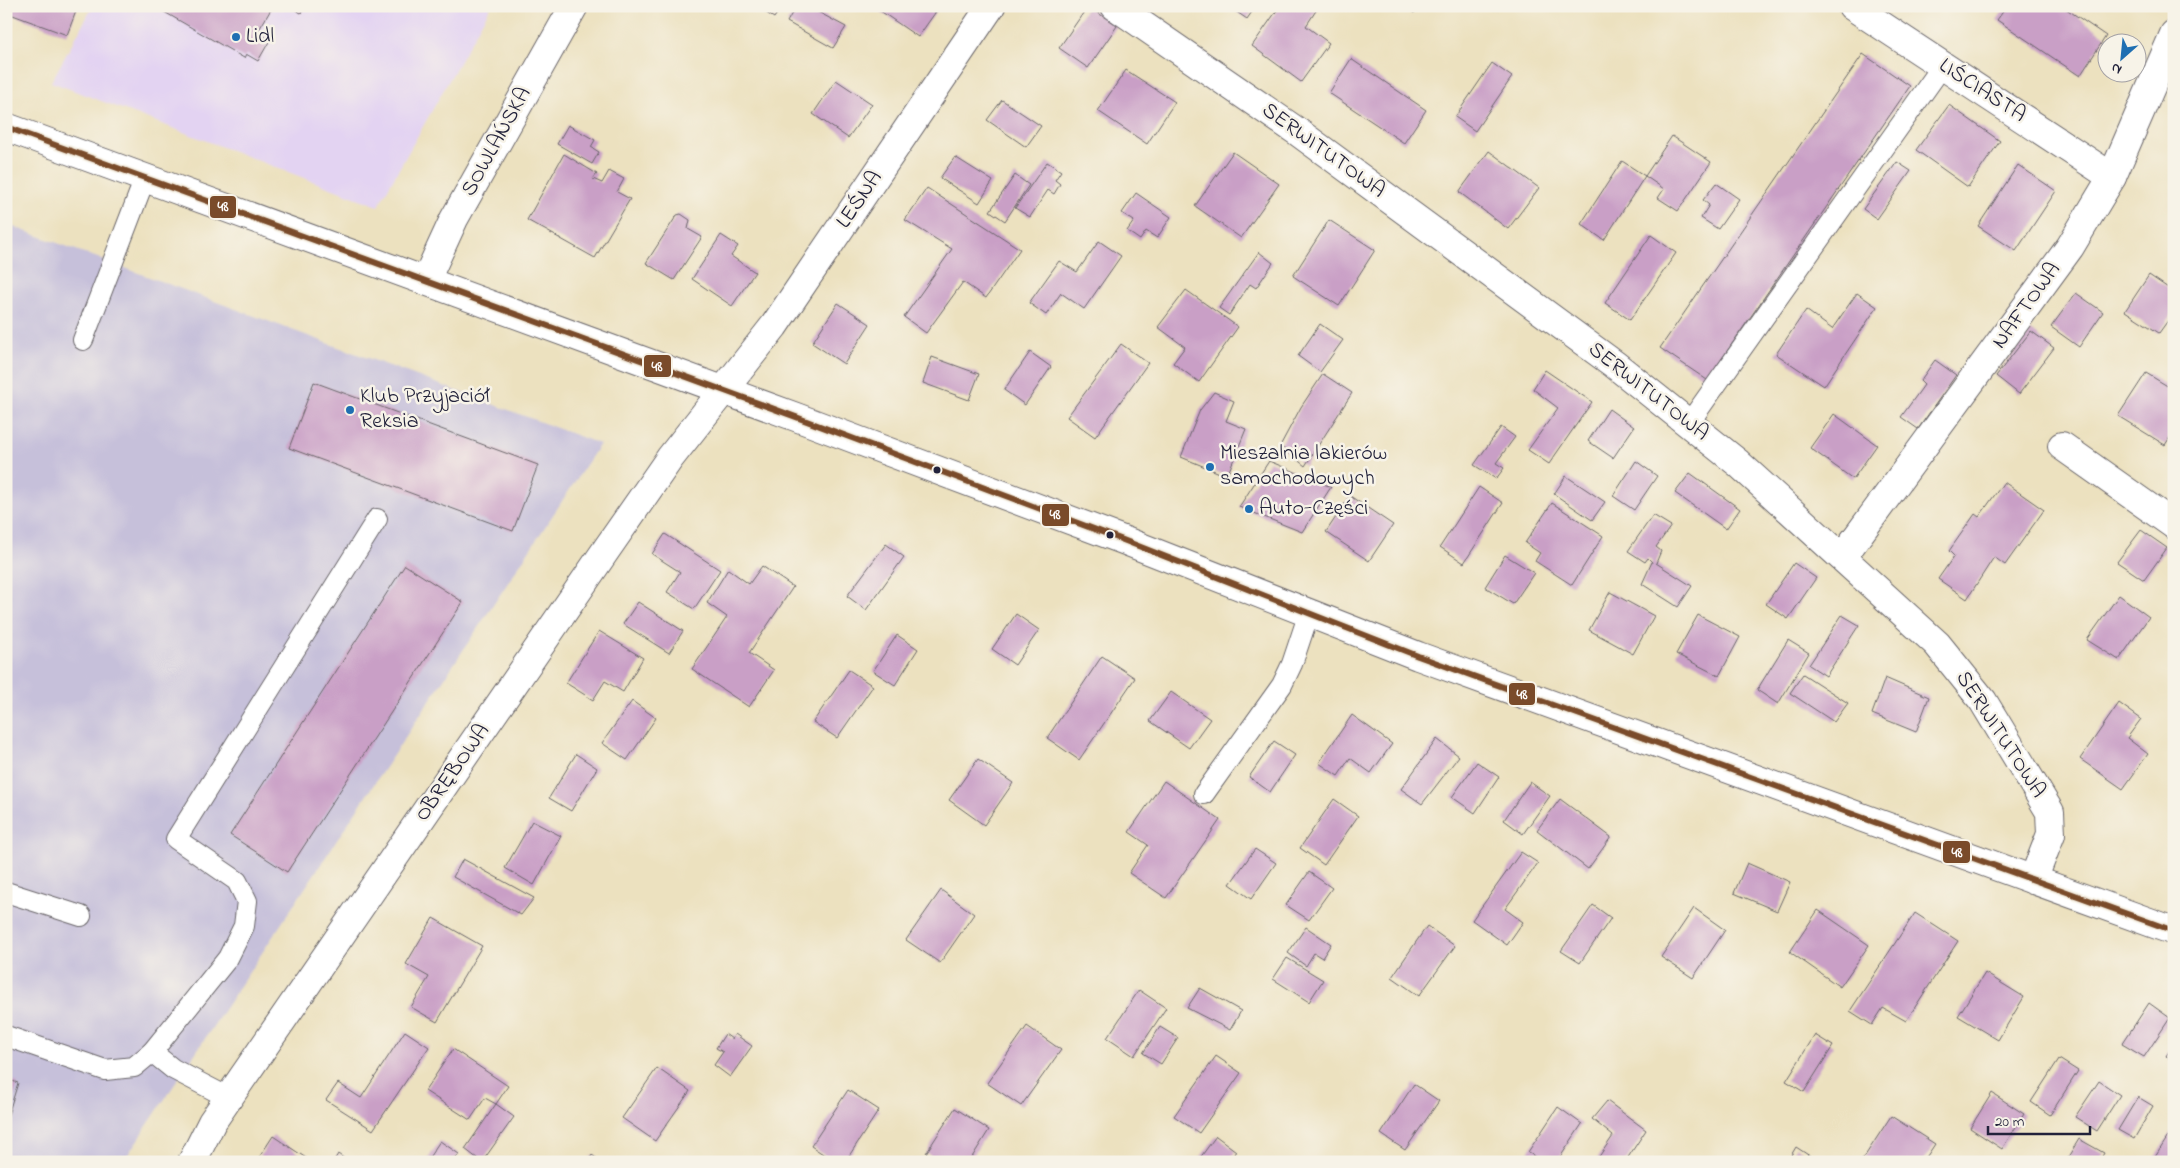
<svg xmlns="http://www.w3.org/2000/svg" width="2180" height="1168" viewBox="0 0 2180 1168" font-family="'Indie Flower',sans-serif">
<rect width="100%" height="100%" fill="#f7f3e8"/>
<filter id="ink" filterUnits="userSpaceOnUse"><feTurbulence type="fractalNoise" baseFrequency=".02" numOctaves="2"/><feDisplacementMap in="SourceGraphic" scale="10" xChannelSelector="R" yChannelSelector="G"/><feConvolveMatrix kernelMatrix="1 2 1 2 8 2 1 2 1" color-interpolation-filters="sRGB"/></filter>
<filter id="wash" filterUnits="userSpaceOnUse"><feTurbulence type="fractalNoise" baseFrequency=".0096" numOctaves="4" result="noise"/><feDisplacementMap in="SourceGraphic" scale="20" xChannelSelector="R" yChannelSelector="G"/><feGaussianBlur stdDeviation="1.12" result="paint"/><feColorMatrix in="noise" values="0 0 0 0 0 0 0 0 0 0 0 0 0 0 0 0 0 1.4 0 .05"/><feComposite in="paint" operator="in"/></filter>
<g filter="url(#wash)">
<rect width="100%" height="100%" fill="#ece1bf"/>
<polygon fill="#e3d3f2" points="93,6 491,6 378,206 51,82"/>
<polygon fill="#c6c0da" points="6,224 600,444 123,1162 6,1162"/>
<g id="blocks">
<g fill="#c99fc6">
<polygon points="13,6 78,6 67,35 10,14"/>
<polygon points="154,6 273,6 257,33 270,40 258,61 246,54 244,58"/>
<polygon points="289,6 305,6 301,13"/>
<polygon points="756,6 782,6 774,18"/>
<polygon points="796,6 807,6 846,27 833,48 787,22"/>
<polygon points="877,6 940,6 918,37 876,8"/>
<polygon points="1088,6 1117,26 1088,68 1059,48"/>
<polygon points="1228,6 1256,6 1247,19"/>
<polygon points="1280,6 1319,6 1306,26 1329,43 1301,82 1252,46"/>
<polygon points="1404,6 1419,6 1414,13"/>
<polygon points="2007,6 2062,6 2106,36 2080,76 1997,20"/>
<polygon points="1863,54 1910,86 1707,380 1660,348"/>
<polygon points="1351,59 1426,110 1404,143 1329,93"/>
<polygon points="1492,63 1512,77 1475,131 1455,117"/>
<polygon points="1126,70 1175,102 1147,144 1098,111"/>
<polygon points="836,80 872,104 848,138 813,114"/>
<polygon points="1002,100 1041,126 1026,147 987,120"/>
<polygon points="1949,105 2000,141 1968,187 1916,150"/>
<polygon points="568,125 595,140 591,147 599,152 592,164 557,144"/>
<polygon points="1672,136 1711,162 1678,211 1658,198 1664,189 1645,176"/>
<polygon points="1489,151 1539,188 1508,229 1459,192"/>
<polygon points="1233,152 1279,184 1241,238 1195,206"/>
<polygon points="564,154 597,174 593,179 602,183 609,171 624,179 617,192 630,199 595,258 527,220"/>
<polygon points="955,157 993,181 979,203 940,178"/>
<polygon points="1622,161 1645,176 1604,240 1581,224"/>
<polygon points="1047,162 1061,171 1055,180 1060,184 1054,194 1048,190 1030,217 1015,208"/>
<polygon points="1897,162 1911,171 1877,219 1863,209"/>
<polygon points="2018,165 2056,191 2016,251 1978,226"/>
<polygon points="1015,175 1029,185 1005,221 990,211"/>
<polygon points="1716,183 1739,199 1718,229 1701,218 1709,205 1703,200"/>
<polygon points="927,188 1020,249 986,298 963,282 926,333 904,317 952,249 905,220"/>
<polygon points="1136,193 1171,217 1157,238 1146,231 1140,240 1127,231 1134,221 1122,213"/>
<polygon points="681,214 690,220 688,229 702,237 674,280 646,263 677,215"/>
<polygon points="1329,220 1375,250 1339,306 1293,276"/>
<polygon points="721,235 738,246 731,256 755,272 732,306 692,279"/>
<polygon points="1651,235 1676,253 1630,320 1605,303"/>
<polygon points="1099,241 1121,256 1084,309 1061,293 1046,315 1029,303 1059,261 1077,272"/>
<polygon points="1259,252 1273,263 1256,288 1250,284 1229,315 1219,308"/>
<polygon points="2149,275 2174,292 2174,312 2159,333 2125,311"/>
<polygon points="1186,290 1238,327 1199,382 1173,363 1185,347 1158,327"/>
<polygon points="1857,293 1877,307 1824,386 1776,354 1806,310 1832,329"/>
<polygon points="2076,293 2103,312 2079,347 2051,327"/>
<polygon points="838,303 870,324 844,364 812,343"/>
<polygon points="1320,324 1343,340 1320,372 1298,356"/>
<polygon points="2031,331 2054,348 2019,394 1996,376"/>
<polygon points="1121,344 1148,363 1095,437 1067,417"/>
<polygon points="1030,352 1051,367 1025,405 1004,390"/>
<polygon points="932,357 979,374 969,400 923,383"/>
<polygon points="1935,360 1956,375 1918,429 1901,417 1924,385 1920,381"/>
<polygon points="1545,370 1592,402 1549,464 1528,450 1558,408 1533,389"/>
<polygon points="2146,373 2174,390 2174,431 2165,445 2118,416"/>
<polygon points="1323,374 1352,393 1305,466 1280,446 1301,407"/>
<polygon points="314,382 538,465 513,531 289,448"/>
<polygon points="1214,392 1234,401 1226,421 1246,429 1227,476 1181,457 1200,410"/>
<polygon points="1609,409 1634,427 1613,458 1588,441"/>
<polygon points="1834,414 1877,445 1853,479 1810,448"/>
<polygon points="1501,427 1515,437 1496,463 1504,468 1496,479 1474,465"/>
<polygon points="1269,461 1331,487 1302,532 1239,507"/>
<polygon points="1636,461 1657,476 1634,510 1613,496"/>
<polygon points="1690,473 1740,509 1726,529 1675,493"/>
<polygon points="1566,476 1605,502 1592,520 1554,494"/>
<polygon points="2004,482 2044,510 2005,565 1994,557 1967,599 1938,579 1954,556 1949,551 1975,514 1979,517"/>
<polygon points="1479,487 1503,503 1464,563 1440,547"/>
<polygon points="1350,496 1393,525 1369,561 1326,532"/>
<polygon points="1552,503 1603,536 1572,585 1535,561 1540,553 1525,543"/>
<polygon points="1653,515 1671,526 1656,547 1661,551 1656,563 1692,586 1678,607 1642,584 1652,562 1648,558 1645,562 1628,551"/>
<polygon points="2141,530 2167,548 2144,580 2117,562"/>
<polygon points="665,534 720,570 694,609 667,592 680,572 652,554"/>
<polygon points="886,544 904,557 866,610 847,596"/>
<polygon points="1505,555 1534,573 1513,604 1485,587"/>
<polygon points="1794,563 1816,578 1788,619 1766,604"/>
<polygon points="405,565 463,602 287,872 230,835"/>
<polygon points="762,566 793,587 749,653 774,670 749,707 692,669 727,617 707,603 728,569 749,584"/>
<polygon points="1610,592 1654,616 1633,654 1589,630"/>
<polygon points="2119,595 2149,617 2119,660 2087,640"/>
<polygon points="638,602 683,631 669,653 623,624"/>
<polygon points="1016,614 1039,630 1015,665 992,649"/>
<polygon points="1698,615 1740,637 1719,676 1676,654"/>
<polygon points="1842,615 1859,625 1826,676 1809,665"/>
<polygon points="599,631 643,658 623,692 605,681 593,700 566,683"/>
<polygon points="897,635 918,649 895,685 873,671"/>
<polygon points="1788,640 1809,653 1778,704 1757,690"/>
<polygon points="1102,656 1135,678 1079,760 1047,738"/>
<polygon points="849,670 873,686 837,738 813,722"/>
<polygon points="1803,674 1848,703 1834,722 1790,693"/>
<polygon points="1885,678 1929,697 1916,732 1872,714"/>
<polygon points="1171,692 1210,719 1189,748 1150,721"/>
<polygon points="632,701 656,718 627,760 602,743"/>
<polygon points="2119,703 2141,719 2127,738 2148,754 2123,789 2080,759"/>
<polygon points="1352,715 1392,744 1371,773 1350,758 1338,776 1319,763"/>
<polygon points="1437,739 1459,756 1422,804 1401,789"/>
<polygon points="1274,741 1295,755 1270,792 1249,777"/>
<polygon points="576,754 597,768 571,811 549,798"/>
<polygon points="978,759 1013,783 984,825 949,800"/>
<polygon points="1477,762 1499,777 1475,813 1452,797"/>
<polygon points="1164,781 1220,820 1166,898 1129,873 1148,845 1129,832"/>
<polygon points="1530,782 1550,796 1523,834 1504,820"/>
<polygon points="1334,799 1358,816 1324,865 1300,848"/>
<polygon points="1560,799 1611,837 1588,869 1537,830"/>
<polygon points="532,821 561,836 534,885 505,868"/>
<polygon points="1255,849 1276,863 1251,899 1230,884"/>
<polygon points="1521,852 1538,863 1505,909 1523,922 1507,945 1472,920"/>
<polygon points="463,859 534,898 521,915 453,877"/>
<polygon points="1747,863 1790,882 1777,911 1734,893"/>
<polygon points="1309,872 1332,888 1309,920 1286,905"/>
<polygon points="941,890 974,914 940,963 906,940"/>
<polygon points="1593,905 1611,918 1580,963 1561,951"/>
<polygon points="1694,908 1725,930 1693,978 1661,957"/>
<polygon points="1818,910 1869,945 1840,987 1790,952"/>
<polygon points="1915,913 1958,941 1906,1021 1883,1008 1872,1025 1850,1011"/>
<polygon points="433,918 482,946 437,1022 411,1007 429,977 406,964"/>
<polygon points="1427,926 1455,946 1419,996 1392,977"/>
<polygon points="1306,927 1331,944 1322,958 1314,953 1306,966 1288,953"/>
<polygon points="1287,958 1323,980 1309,1002 1273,979"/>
<polygon points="1985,973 2024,997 1998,1040 1958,1016"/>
<polygon points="1200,988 1241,1011 1230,1030 1187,1008"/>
<polygon points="1139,990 1166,1008 1134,1056 1107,1038"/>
<polygon points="2149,1003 2170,1018 2144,1057 2122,1044"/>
<polygon points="1027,1026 1061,1050 1021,1106 987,1083"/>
<polygon points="1160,1027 1178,1038 1161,1064 1143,1053"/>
<polygon points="405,1031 429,1047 373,1130 326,1100 338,1083 361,1098"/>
<polygon points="725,1034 732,1039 735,1034 752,1046 730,1077 714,1065 723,1052 716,1048"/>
<polygon points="1815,1035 1833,1046 1804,1092 1786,1081"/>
<polygon points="2174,1044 2174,1062 2166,1056"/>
<polygon points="453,1049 508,1086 496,1104 485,1098 470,1120 425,1091"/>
<polygon points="1216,1056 1241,1073 1199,1133 1174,1116"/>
<polygon points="2059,1059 2078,1071 2050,1115 2031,1102"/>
<polygon points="657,1068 690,1091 655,1141 622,1118"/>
<polygon points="6,1079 18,1083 7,1118 6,1118"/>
<polygon points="2099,1081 2120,1095 2097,1131 2075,1117"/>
<polygon points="1414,1084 1439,1101 1405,1150 1381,1134"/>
<polygon points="848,1090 879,1110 845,1162 835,1162 811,1146"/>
<polygon points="1992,1093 2024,1114 2002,1149 1970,1128"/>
<polygon points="2138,1097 2153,1106 2134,1139 2118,1130"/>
<polygon points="1607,1101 1646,1130 1625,1162 1596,1161 1613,1136 1592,1119"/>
<polygon points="496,1104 514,1117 482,1162 465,1149"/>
<polygon points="1558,1107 1582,1124 1557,1162 1542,1162 1528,1152"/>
<polygon points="955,1108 989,1130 969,1162 940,1162 926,1153"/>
<polygon points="1891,1116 1935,1144 1923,1162 1861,1162"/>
<polygon points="2174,1127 2174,1162 2152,1162"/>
<polygon points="273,1136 312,1162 268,1162 260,1156"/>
<polygon points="1216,1136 1236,1151 1229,1162 1197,1162"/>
<polygon points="2079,1139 2104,1153 2099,1162 2065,1162"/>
<polygon points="440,1141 459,1154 453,1162 426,1162"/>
<polygon points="1796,1147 1819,1162 1787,1162"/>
<polygon points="338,1154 349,1162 333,1162"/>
<polygon points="592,1155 602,1162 588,1162"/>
</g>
</g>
</g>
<g filter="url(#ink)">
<use href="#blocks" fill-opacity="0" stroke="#696569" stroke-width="1"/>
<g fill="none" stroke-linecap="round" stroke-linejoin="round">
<g stroke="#696569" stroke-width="22">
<g id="service">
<polyline points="83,340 145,178"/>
<polyline points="1689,423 1943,65"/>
<polyline points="1204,794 1282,685 1292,664 1309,613"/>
<polyline points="6,892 81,916"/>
<polyline points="6,1036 105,1070 134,1067 152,1052"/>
<polyline points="229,1098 173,1069 152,1052 228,958 244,926 247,901 237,881 176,839 377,519"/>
</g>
</g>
<g stroke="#696569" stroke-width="30">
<g id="minor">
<polyline points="1115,6 1298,132 1614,364 1738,463 1937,644 1983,701 2050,812 2051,834 2033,880"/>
<polyline points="1852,6 2112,177"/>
<polyline points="426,280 454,219 574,6"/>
<polyline points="2062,446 2174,525"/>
<polyline points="1843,556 2070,247 2112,177 2174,34"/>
<polyline points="192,1162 212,1122 606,550 670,458 774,326 991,6"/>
</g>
</g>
<g stroke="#696569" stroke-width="30">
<polyline id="tertiary" points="6,127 796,417 1123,540 1418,656 2174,931"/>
</g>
<use href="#service" stroke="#fff" stroke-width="20"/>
<use href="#minor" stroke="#fff" stroke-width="28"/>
<use href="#tertiary" stroke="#fff" stroke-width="28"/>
<g stroke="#f7f3e8" stroke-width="10">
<polyline id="bus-1" points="6,127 796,417 1123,540 1418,656 2174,931"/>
</g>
<use href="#bus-1" stroke="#7a4b2a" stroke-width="6"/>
</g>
</g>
<g fill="#1f6fb2" stroke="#f7f3e8" stroke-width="2">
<circle cx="236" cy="37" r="5"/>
<circle cx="350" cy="410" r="5"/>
<circle cx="1210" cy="467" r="5"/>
<circle cx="1249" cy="509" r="5"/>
</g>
<g fill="#22223b" stroke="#f7f3e8" stroke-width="2">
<circle cx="937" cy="470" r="4.5"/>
<circle cx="1110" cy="535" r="4.5"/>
</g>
<g text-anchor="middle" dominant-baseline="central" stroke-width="5" stroke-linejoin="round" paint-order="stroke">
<g font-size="22" fill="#22223b" stroke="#f7f3e8" text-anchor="start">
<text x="246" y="37">Lidl</text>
<text x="360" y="397">Klub Przyjaciół<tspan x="360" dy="25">Reksia</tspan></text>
<text x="1220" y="454">Mieszalnia lakierów<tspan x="1220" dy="25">samochodowych</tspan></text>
<text x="1259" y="509">Auto-Części</text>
</g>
<g font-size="22" fill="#22223b" stroke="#f7f3e8">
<text transform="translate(1982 91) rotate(33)">LIŚCIASTA</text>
<text transform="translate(497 142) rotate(-61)">SOWLAŃSKA</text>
<text transform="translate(1323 151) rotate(36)">SERWITUTOWA</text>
<text transform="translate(860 200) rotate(-56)">LEŚNA</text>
<text transform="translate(2027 306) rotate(-54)">NAFTOWA</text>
<text transform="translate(1648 392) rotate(38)">SERWITUTOWA</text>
<text transform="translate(2000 735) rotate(57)">SERWITUTOWA</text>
<text transform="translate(453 773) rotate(-55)">OBRĘBOWA</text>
</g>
</g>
<g stroke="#f7f3e8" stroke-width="2">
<rect x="209" y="195" width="28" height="24" rx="5" fill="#7a4b2a"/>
<rect x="643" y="354" width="29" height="24" rx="5" fill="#7a4b2a"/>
<rect x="1041" y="503" width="29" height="24" rx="5" fill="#7a4b2a"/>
<rect x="1508" y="682" width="28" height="24" rx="5" fill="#7a4b2a"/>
<rect x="1942" y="840" width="29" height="24" rx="5" fill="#7a4b2a"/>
</g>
<g font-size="14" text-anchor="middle" font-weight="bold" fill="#fff">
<text x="223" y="211">48</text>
<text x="657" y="371">48</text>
<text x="1055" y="519">48</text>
<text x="1522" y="699">48</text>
<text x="1957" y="857">48</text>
</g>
<rect width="2180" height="1168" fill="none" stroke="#f7f3e8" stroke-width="25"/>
<g transform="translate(2122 58) rotate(207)"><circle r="24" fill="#f7f3e8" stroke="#a29fa3"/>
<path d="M0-4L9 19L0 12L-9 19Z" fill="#1f6fb2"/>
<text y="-8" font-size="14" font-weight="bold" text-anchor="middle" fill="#22223b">N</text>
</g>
<path d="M1988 1126v8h102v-8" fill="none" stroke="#22223b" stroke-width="2.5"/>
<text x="1995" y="1126" font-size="15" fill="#22223b" stroke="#f7f3e8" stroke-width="4" paint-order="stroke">20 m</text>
</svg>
